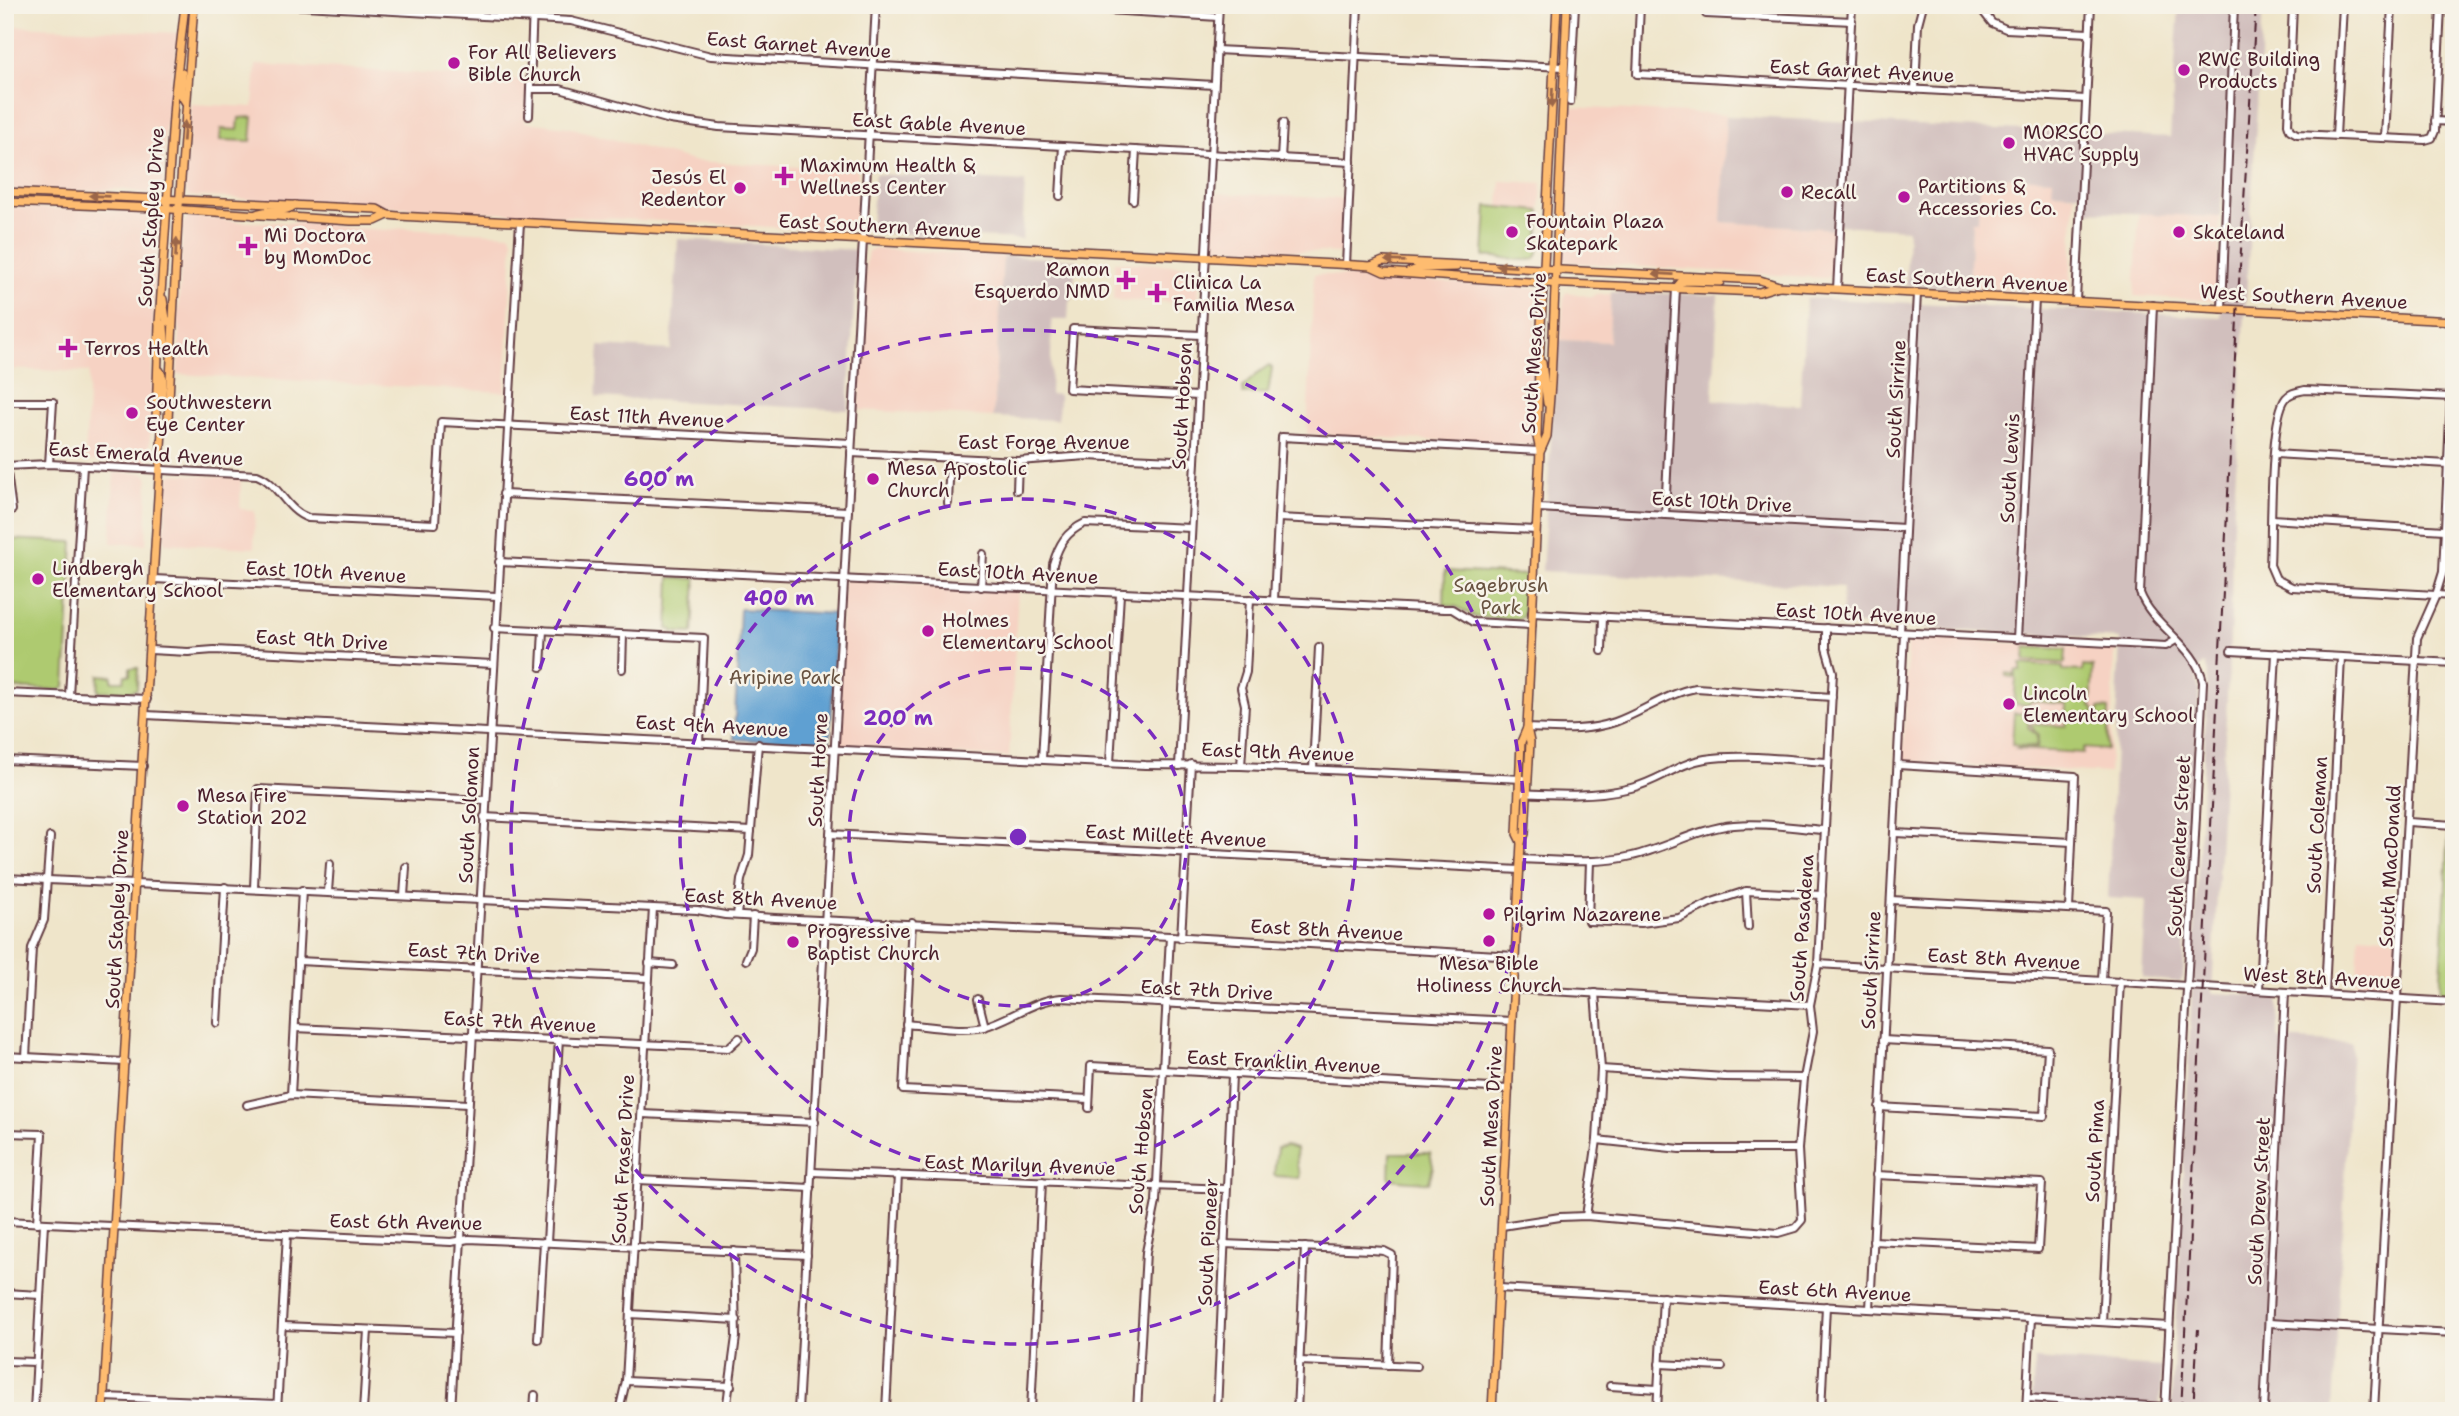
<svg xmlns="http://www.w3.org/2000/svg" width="2459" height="1416" viewBox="0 0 2459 1416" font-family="'Shantell Sans',sans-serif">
<rect width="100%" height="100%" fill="#f7f3e8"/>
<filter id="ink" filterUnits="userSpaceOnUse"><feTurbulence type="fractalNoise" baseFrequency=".0143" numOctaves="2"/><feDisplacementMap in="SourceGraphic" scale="14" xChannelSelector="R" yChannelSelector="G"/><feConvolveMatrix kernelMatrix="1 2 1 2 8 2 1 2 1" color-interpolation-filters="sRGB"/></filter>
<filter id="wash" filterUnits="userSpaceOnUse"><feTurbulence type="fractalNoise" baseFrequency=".00686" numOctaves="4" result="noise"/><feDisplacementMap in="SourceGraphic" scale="28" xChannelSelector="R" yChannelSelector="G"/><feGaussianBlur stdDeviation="1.57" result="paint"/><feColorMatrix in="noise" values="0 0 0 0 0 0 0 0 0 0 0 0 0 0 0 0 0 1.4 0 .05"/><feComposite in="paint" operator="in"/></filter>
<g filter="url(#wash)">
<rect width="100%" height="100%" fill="#efe5ca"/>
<g fill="#f6d2c3">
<polygon points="16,26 179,33 165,132 163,185 159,192 153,194 120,189 96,191 5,190 5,113 11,112"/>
<polygon points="256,64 528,80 525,122 568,127 693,161 858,170 855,227 848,231 189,196 185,189 191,104 253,107"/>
<polygon points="1568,107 1726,115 1721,222 1836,229 1833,274 1826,278 1566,262 1563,257 1564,224 1568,218 1569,192 1566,181"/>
<polygon points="1991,176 2053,179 2053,192 2075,194 2070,288 2066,292 1969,288 1972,220 1978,220 1979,187"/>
<polygon points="1501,181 1542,183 1540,211 1499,209"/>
<polygon points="1214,193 1344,199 1342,253 1214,247 1211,244"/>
<polygon points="5,207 152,212 160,217 155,276 149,463 85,461 89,372 5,369"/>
<polygon points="2139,213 2220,217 2218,301 2134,296"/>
<polygon points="190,216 243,222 324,223 350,228 388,230 404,228 510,234 513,239 505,392 177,374 180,333 178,317 183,223"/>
<polygon points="875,249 1003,256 993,417 859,410 866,262 868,251"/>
<polygon points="1115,262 1198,266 1200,269 1198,303 1113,300"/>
<polygon points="1314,274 1534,288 1539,293 1533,353 1536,367 1534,421 1531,445 1307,434"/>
<polygon points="1567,292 1592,297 1594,295 1611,294 1609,342 1561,340 1564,295"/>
<polygon points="114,473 144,473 148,478 146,544 111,543"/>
<polygon points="173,474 241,478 240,509 255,510 254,548 164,543 168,483 170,476"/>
<polygon points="844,580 1018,589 1009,757 834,748"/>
<polygon points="1913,638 2115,649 2109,773 1903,761 1908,643"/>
<polygon points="2359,935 2397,938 2393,992 2356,991"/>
</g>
<g fill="#d1bfbd">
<polygon points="2179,5 2263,5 2232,539 2231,619 2212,993 2278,996 2278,1039 2352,1043 2333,1411 2171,1411 2208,673 2205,664 2195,670 2199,691 2183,978 2179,982 2142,978 2146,900 2108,898 2120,639 1841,624 1843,587 1542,571 1558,340 1609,342 1611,292 1718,295 1713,400 1795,405 1800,405 1806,298 2221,317 2236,36 2220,217 2086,211 2087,194 2052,192 2053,179 1991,176 1979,187 1978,221 1972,221 1969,288 1906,285 1908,229 1837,225 1836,229 1721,222 1726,116 2170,137"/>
<polygon points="875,174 1025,182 1022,239 880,233 871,225"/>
<polygon points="678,239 855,250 857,256 848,410 596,397 599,346 671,350"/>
<polygon points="1003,256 1076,259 1073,298 1069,302 1068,320 1052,320 1050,394 1059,395 1058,420 993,417"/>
<polygon points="2034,1359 2162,1367 2159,1411 2032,1411"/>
</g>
<g fill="#aeca70" stroke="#7c744e" stroke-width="2">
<polygon points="253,117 251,141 220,140 221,129 238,130 239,118"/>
<path d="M 1487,206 L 1540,211 L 1538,253 L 1535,259 C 1519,263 1501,255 1484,257 Z"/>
<polygon points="1269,365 1272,368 1268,393 1243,394 1243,387 1259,372"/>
<polygon points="5,539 73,542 65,687 60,690 5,688"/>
<polygon points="1445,571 1526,575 1523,617 1519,619 1475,617 1457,607 1444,605"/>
<polygon points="670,577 696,579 693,633 673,632 673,630 668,629"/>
<polygon points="2026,647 2066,649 2065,663 2025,661"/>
<polygon points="2021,664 2063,667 2063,670 2082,671 2083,666 2093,667 2091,707 2094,708 2094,713 2099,713 2099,708 2109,709 2107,750 2083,748 2083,753 2016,749 2019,747 2037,748 2038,736 2030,724 2066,726 2067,704 2030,701 2029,705 2014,704 2016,678 2006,676 2007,673 2014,674 2014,677 2016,677 2016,671 2021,671"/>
<polygon points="130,668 138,668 137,689 130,692 98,691 99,675 112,676 112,681 124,681 125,675 130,675"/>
<polygon points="2014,713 2029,714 2028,727 2037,736 2036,747 2012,745"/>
<polygon points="2449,829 2454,829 2454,996 2440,996"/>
<polygon points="1286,1146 1296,1149 1297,1166 1300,1174 1299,1178 1276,1176 1274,1174 1277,1148"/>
<path d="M 1390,1153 L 1430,1153 L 1433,1166 L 1429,1183 C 1416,1180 1402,1182 1389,1178 Z"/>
</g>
<polygon fill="#5ea0d2" stroke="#54607e" stroke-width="2" points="740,609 837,614 830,739 826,744 734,739"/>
</g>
<g filter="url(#ink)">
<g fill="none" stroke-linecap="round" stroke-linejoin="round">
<g stroke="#633d43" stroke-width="10">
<g id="minor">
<polyline points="287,5 571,21 711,56 1214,85"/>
<polyline points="1029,5 1218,17"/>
<polyline points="1640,5 1637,74 2086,99"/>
<polyline points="1706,5 1706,14 1852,21"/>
<polyline points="1978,5 1992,23 2006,29 2089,33"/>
<polyline points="2293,5 2288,124 2290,130 2297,134 2425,140 2432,138 2435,131 2441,7"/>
<polyline points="2433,5 2454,8"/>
<polyline points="1216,50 1564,67"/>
<polyline points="531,89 560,89 670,120 719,127 1351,162"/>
<polyline points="1915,90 1918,24 1923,5"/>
<polyline points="1570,102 1575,5"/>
<polyline points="529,116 533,5"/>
<polyline points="2435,121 2454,122"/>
<polyline points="2336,136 2343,5"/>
<polyline points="2385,138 2392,5"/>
<polyline points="1281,159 1283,123"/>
<polyline points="1060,196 1063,146"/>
<polyline points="1133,200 1136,150"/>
<polyline points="1346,265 1358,5"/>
<polyline points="1837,289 1852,5"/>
<polyline points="2076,300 2091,5"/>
<path d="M 2153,305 L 2140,593 C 2153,627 2197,646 2203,682 L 2165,1411"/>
<polyline points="2222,309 2234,5"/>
<polyline points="1198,396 1069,389 1073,329 1201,335"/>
<polyline points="5,402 53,402 49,464"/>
<polyline points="851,453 1018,461 1087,456 1195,461"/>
<polyline points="2275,454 2448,464"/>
<polyline points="6,465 12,510"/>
<path d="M 5,466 L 49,464 L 257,475 C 279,483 285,510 308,518 L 435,524 L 441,422 L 851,443"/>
<polyline points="1017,490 1018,461"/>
<polyline points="503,494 848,511"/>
<polyline points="948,503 950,457"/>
<polyline points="1538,508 1905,528"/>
<polyline points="1665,515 1676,288"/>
<polyline points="1278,518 1536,530"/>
<polyline points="2272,519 2444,530"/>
<polyline points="499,562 1444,609 1452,609 1473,622 1532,625"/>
<polyline points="154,579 497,596"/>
<path d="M 2276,579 L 2270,565 C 2272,534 2269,418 2286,398 C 2291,392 2298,392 2305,390 L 2452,397"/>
<polyline points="2276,579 2292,587 2454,596"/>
<polyline points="981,587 983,554"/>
<polyline points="1274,600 1282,437 1540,451"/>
<polyline points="1532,613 2166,646 2176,640"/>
<polyline points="494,628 704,638 699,742"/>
<polyline points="1900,632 1917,293"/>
<polyline points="2017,639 2035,299"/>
<polyline points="150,650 188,652 214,650 493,664"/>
<polyline points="1602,651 1603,616"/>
<polyline points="2231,651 2454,663"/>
<polyline points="541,667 543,630"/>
<polyline points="622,669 623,635"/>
<polyline points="5,693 147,699"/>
<polyline points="69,695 83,466"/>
<polyline points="146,715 1145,765 1241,766 1523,779"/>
<path d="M 1527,728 C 1557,729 1586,732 1615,722 C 1643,712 1667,693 1696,688 L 1832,697"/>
<path d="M 1042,759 L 1053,564 C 1059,544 1066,532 1085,523 L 1191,528"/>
<polyline points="5,760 143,766"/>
<polyline points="1110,763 1120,594"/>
<polyline points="1898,765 2075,776 2069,909"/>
<polyline points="1179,766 1219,5"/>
<polyline points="1241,766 1245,705 1241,688 1246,672 1250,599"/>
<polyline points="1313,769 1319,647"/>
<path d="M 1519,793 C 1556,795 1594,797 1631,788 C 1657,782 1679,763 1705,759 C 1743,753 1789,760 1828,762"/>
<polyline points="484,817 751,831"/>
<polyline points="2408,822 2454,825"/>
<polyline points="1895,833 2072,842"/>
<polyline points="830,834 1520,870"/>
<path d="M 1520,859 C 1557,860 1596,865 1632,856 C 1666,848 1699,828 1734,825 C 1763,822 1795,828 1825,830"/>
<polyline points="1590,861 1588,921 1641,923 1679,918 1712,902 1746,891 1822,895"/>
<polyline points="5,878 697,910 725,915 775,918 1170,936 1515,956"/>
<polyline points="254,888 258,789 485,800"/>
<polyline points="1746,891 1748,927"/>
<polyline points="328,892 330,864"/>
<polyline points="404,896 406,867"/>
<polyline points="1891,900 2106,911 2102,980"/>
<polyline points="737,915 741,880 749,855 758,744"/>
<polyline points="912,922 903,1090 1089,1099"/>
<polyline points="1181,938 1191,764"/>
<polyline points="746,960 751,948 753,916"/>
<polyline points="298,961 648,978"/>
<polyline points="649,963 673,965"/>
<polyline points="1818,964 2454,1002"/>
<polyline points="1513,989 1810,1005"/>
<polyline points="2259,990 2276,653"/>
<polyline points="2325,994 2341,657"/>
<polyline points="978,999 985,1027"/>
<polyline points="217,1023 225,887"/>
<path d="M 906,1024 C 928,1026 962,1032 983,1027 C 1010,1020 1033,1000 1061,998 L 1512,1021"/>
<polyline points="295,1028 728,1048 739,1038"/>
<polyline points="5,1056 125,1062"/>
<polyline points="26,1057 32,948 44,920 50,837"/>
<polyline points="1601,1069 1725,1077 1804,1078"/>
<polyline points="291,1095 302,890"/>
<polyline points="247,1105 291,1095 468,1104"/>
<polyline points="1879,1107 2044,1116 2048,1049 1883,1040"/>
<polyline points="1089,1108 1091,1066 1509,1089"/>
<polyline points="642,1114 815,1122"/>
<polyline points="5,1133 42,1134 37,1223"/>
<polyline points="1597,1140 1680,1149 1798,1149"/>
<polyline points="812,1172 1226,1189"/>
<polyline points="638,1180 811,1188"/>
<polyline points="1586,1216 1597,1140 1601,1069 1595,993"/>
<polyline points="5,1221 451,1242 469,1239 807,1255"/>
<polyline points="1502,1226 1560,1217 1586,1216 1778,1233 1795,1228 1802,1220 1798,1149 1804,1078 1813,1031 1810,1005 1818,964 1833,672 1826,648 1826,628"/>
<polyline points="1873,1241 2038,1249 2042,1183 1876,1175"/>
<polyline points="547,1242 559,1039"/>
<polyline points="1223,1244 1371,1250 1384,1251 1392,1255 1388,1365"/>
<polyline points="1499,1288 2169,1326"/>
<polyline points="5,1293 40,1295"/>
<polyline points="1870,1309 1904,633"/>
<polyline points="630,1314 737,1320"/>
<polyline points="2102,1322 2120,981"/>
<polyline points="2269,1323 2454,1333"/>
<polyline points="283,1326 456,1333"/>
<polyline points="538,1339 544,1242"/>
<polyline points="5,1361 36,1362"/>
<polyline points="1299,1361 1417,1366"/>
<polyline points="1659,1364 1722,1367"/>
<polyline points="626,1381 731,1386"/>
<polyline points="1610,1386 1658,1389"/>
<polyline points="104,1397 277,1404"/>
<polyline points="2027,1398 2165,1407"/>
<polyline points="34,1411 44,1223"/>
<polyline points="277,1411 287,1234"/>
<polyline points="363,1411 368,1330"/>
<polyline points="451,1411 520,222"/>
<polyline points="534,1411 535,1395"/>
<polyline points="619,1411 626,1381 653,908"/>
<polyline points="726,1411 736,1337 734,1251"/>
<polyline points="798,1411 876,5"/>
<polyline points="886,1411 898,1175"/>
<polyline points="1031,1411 1042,1181"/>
<polyline points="1137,1411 1146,1252 1156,1202 1170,936"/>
<polyline points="1217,1411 1232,1075"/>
<polyline points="1297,1411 1305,1247"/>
<polyline points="1657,1411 1663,1297"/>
<polyline points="1821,1411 1826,1306"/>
<polyline points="2026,1411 2031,1318"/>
<polyline points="2264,1411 2285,992"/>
<polyline points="2374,1411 2417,638 2436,595 2443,572 2454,328"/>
</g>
</g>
<g stroke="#633d43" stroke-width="10">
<g id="major">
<polyline points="178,72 182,73 181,95 186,103"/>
<polyline points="5,192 377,209 388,215"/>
<polyline points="5,202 156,208 351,221 375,221 388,215 398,216 1355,265 1371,266 1384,272 1543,283 1759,292 1779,286"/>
<path d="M 254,215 C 269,207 285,214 295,205"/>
<polyline points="1371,266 1383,261 1760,280 1779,286 2454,321"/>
<polyline points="1409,272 1420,268 1456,267"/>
<polyline points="1676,288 1681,282 1686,281 1720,282"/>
<polyline points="163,299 166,319 172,324"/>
<polyline points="159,323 164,325 165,342 169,349"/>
<polyline points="1542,363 1547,403"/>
<polyline points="160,371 163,378 162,397 169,400"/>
<polyline points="162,430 156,420 159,323 174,102 185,5"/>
<polyline points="1541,450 1547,436 1551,383 1567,5"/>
<polyline points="1521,842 1517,834 1521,742 1527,728"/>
<polyline points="103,1411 162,430 168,420 178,220 194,5"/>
<polyline points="1492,1411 1521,842 1525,834 1530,742 1527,728 1540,451 1537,437 1539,366 1557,5"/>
</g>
</g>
<use href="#minor" stroke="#fff" stroke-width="6"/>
<use href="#major" stroke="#febc70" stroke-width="7"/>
<g stroke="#4a1f2b" stroke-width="2" stroke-dasharray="10 5" stroke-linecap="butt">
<polyline points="2181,1411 2238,299 2256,5"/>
<polyline points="2193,1411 2198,1329"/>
</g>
</g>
<defs><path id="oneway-solid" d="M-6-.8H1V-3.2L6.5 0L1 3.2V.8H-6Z" transform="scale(1.75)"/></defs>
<g fill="#9b664a">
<use href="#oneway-solid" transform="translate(1552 98) rotate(93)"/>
<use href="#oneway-solid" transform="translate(184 131) rotate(-86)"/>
<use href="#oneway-solid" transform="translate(99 196) rotate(-178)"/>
<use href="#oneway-solid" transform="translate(176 248) rotate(-87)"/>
<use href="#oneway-solid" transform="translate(1395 261) rotate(-178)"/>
<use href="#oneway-solid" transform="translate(1506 266) rotate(-177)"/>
<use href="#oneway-solid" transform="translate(1663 274) rotate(-177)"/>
</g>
</g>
<g fill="none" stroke="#7b2cbf" stroke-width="3.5" stroke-dasharray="12 9">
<circle cx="1018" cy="837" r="169"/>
<circle cx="1018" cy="837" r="338"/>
<circle cx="1018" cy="837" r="507"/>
</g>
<g fill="#b5179e" stroke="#f7f3e8" stroke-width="2.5">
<circle cx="454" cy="63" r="7"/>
<circle cx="2184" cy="70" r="7"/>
<circle cx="2009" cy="143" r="7"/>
<path d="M780.5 165.5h7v7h7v7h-7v7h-7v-7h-7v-7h7z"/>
<circle cx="740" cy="188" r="7"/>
<circle cx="1787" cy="192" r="7"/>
<circle cx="1904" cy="197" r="7"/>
<circle cx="1512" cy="232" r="7"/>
<circle cx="2179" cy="232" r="7"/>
<path d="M244.5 235.5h7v7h7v7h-7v7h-7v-7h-7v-7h7z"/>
<path d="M1122.5 269.5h7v7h7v7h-7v7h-7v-7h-7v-7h7z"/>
<path d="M1153.5 282.5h7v7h7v7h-7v7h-7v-7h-7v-7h7z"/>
<path d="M64.5 337.5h7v7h7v7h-7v7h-7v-7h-7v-7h7z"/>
<circle cx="132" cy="413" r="7"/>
<circle cx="873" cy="479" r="7"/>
<circle cx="38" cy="579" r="7"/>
<circle cx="928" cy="631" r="7"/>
<circle cx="2009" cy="704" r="7"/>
<circle cx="183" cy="806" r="7"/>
<circle cx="1489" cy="914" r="7"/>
<circle cx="1489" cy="941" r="7"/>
<circle cx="793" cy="942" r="7"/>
</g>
<g text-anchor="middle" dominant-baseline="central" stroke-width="5" stroke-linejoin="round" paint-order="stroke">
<g font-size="19" fill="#4a1f2b" stroke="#f7f3e8">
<text transform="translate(799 45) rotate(4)">East Garnet Avenue</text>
<text transform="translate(1862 71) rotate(3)">East Garnet Avenue</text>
<text transform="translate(939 124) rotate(3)">East Gable Avenue</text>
<text transform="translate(151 217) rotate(-86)">South Stapley Drive</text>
<text transform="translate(880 226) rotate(3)">East Southern Avenue</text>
<text transform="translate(1967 280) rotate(3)">East Southern Avenue</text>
<text transform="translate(2304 297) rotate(3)">West Southern Avenue</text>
<text transform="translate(1534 353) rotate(-86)">South Mesa Drive</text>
<text transform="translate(1896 399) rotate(-87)">South Sirrine</text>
<text transform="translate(1182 406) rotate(-87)">South Hobson</text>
<text transform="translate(647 417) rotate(3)">East 11th Avenue</text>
<text x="1044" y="442">East Forge Avenue</text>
<text transform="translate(146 454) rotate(3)">East Emerald Avenue</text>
<text transform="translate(2010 468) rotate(-87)">South Lewis</text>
<text transform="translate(1722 502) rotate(3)">East 10th Drive</text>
<text transform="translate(326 572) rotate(3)">East 10th Avenue</text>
<text transform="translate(1018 573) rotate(3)">East 10th Avenue</text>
<text transform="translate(1856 614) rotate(3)">East 10th Avenue</text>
<text transform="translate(322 640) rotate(3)">East 9th Drive</text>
<text transform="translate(712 726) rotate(3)">East 9th Avenue</text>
<text transform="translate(1278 752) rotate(2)">East 9th Avenue</text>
<text transform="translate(818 770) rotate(-87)">South Horne</text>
<text transform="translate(469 815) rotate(-87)">South Solomon</text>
<text transform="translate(2317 825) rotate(-87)">South Coleman</text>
<text transform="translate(1176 836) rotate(3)">East Millett Avenue</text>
<text transform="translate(2179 846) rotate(-87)">South Center Street</text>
<text transform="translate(2390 866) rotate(-87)">South MacDonald</text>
<text transform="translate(761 899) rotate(3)">East 8th Avenue</text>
<text transform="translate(117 919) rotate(-87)">South Stapley Drive</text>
<text transform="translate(1802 928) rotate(-86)">South Pasadena</text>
<text transform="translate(1327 930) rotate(3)">East 8th Avenue</text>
<text transform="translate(474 953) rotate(3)">East 7th Drive</text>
<text transform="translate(2004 959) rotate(3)">East 8th Avenue</text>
<text transform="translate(1871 970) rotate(-87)">South Sirrine</text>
<text transform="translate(2322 978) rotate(3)">West 8th Avenue</text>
<text transform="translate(1207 990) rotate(3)">East 7th Drive</text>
<text transform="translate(520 1022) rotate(3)">East 7th Avenue</text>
<text transform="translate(1284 1062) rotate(3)">East Franklin Avenue</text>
<text transform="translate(1491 1126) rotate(-87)">South Mesa Drive</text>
<text transform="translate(1141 1151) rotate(-85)">South Hobson</text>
<text transform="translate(2095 1151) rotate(-87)">South Pima</text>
<text transform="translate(623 1159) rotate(-87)">South Fraser Drive</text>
<text transform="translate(1020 1165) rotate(2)">East Marilyn Avenue</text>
<text transform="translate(2259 1201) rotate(-87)">South Drew Street</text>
<text transform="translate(406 1222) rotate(1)">East 6th Avenue</text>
<text transform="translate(1208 1242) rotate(-87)">South Pioneer</text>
<text transform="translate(1835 1291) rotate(3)">East 6th Avenue</text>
</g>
<g font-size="19" fill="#4a1f2b" stroke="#f7f3e8" text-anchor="start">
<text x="468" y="52">For All Believers<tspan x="468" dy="22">Bible Church</tspan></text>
<text x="2198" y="59">RWC Building<tspan x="2198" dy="22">Products</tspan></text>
<text x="2023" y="132">MORSCO<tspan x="2023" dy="22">HVAC Supply</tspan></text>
<text x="800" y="165">Maximum Health &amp;<tspan x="800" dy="22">Wellness Center</tspan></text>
<text x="726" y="177" text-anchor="end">Jesús El<tspan x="726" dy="22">Redentor</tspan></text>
<text x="1918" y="186">Partitions &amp;<tspan x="1918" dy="22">Accessories Co.</tspan></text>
<text x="1801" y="192">Recall</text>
<text x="1526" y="221">Fountain Plaza<tspan x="1526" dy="22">Skatepark</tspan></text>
<text x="2193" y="232">Skateland</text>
<text x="264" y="235">Mi Doctora<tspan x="264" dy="22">by MomDoc</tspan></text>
<text x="1110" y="269" text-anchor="end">Ramon<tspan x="1110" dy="22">Esquerdo NMD</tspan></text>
<text x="1173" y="282">Clinica La<tspan x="1173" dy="22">Familia Mesa</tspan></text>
<text x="84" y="348">Terros Health</text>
<text x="146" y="402">Southwestern<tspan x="146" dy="22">Eye Center</tspan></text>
<text x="887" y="468">Mesa Apostolic<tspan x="887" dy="22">Church</tspan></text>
<text x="52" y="568">Lindbergh<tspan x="52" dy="22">Elementary School</tspan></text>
<text x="942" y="620">Holmes<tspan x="942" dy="22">Elementary School</tspan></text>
<text x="2023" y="693">Lincoln<tspan x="2023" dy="22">Elementary School</tspan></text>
<text x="197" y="795">Mesa Fire<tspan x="197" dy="22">Station 202</tspan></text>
<text x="1503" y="914">Pilgrim Nazarene</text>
<text x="807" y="931">Progressive<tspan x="807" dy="22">Baptist Church</tspan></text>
<text x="1489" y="963" text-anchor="middle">Mesa Bible<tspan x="1489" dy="22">Holiness Church</tspan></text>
</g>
<g font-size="19" fill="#685240" stroke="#f7f3e8">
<text x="1501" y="585">Sagebrush<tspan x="1501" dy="22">Park</tspan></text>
<text x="785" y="677">Aripine Park</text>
</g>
</g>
<circle cx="1018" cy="837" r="10" fill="#7b2cbf" stroke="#f7f3e8" stroke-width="3.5"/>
<g font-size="21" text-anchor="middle" font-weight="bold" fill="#7b2cbf" stroke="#f7f3e8" stroke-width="5" stroke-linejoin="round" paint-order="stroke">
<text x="659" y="486">600 m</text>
<text x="779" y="605">400 m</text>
<text x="898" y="725">200 m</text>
</g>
<rect width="2459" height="1416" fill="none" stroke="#f7f3e8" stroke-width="28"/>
</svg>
